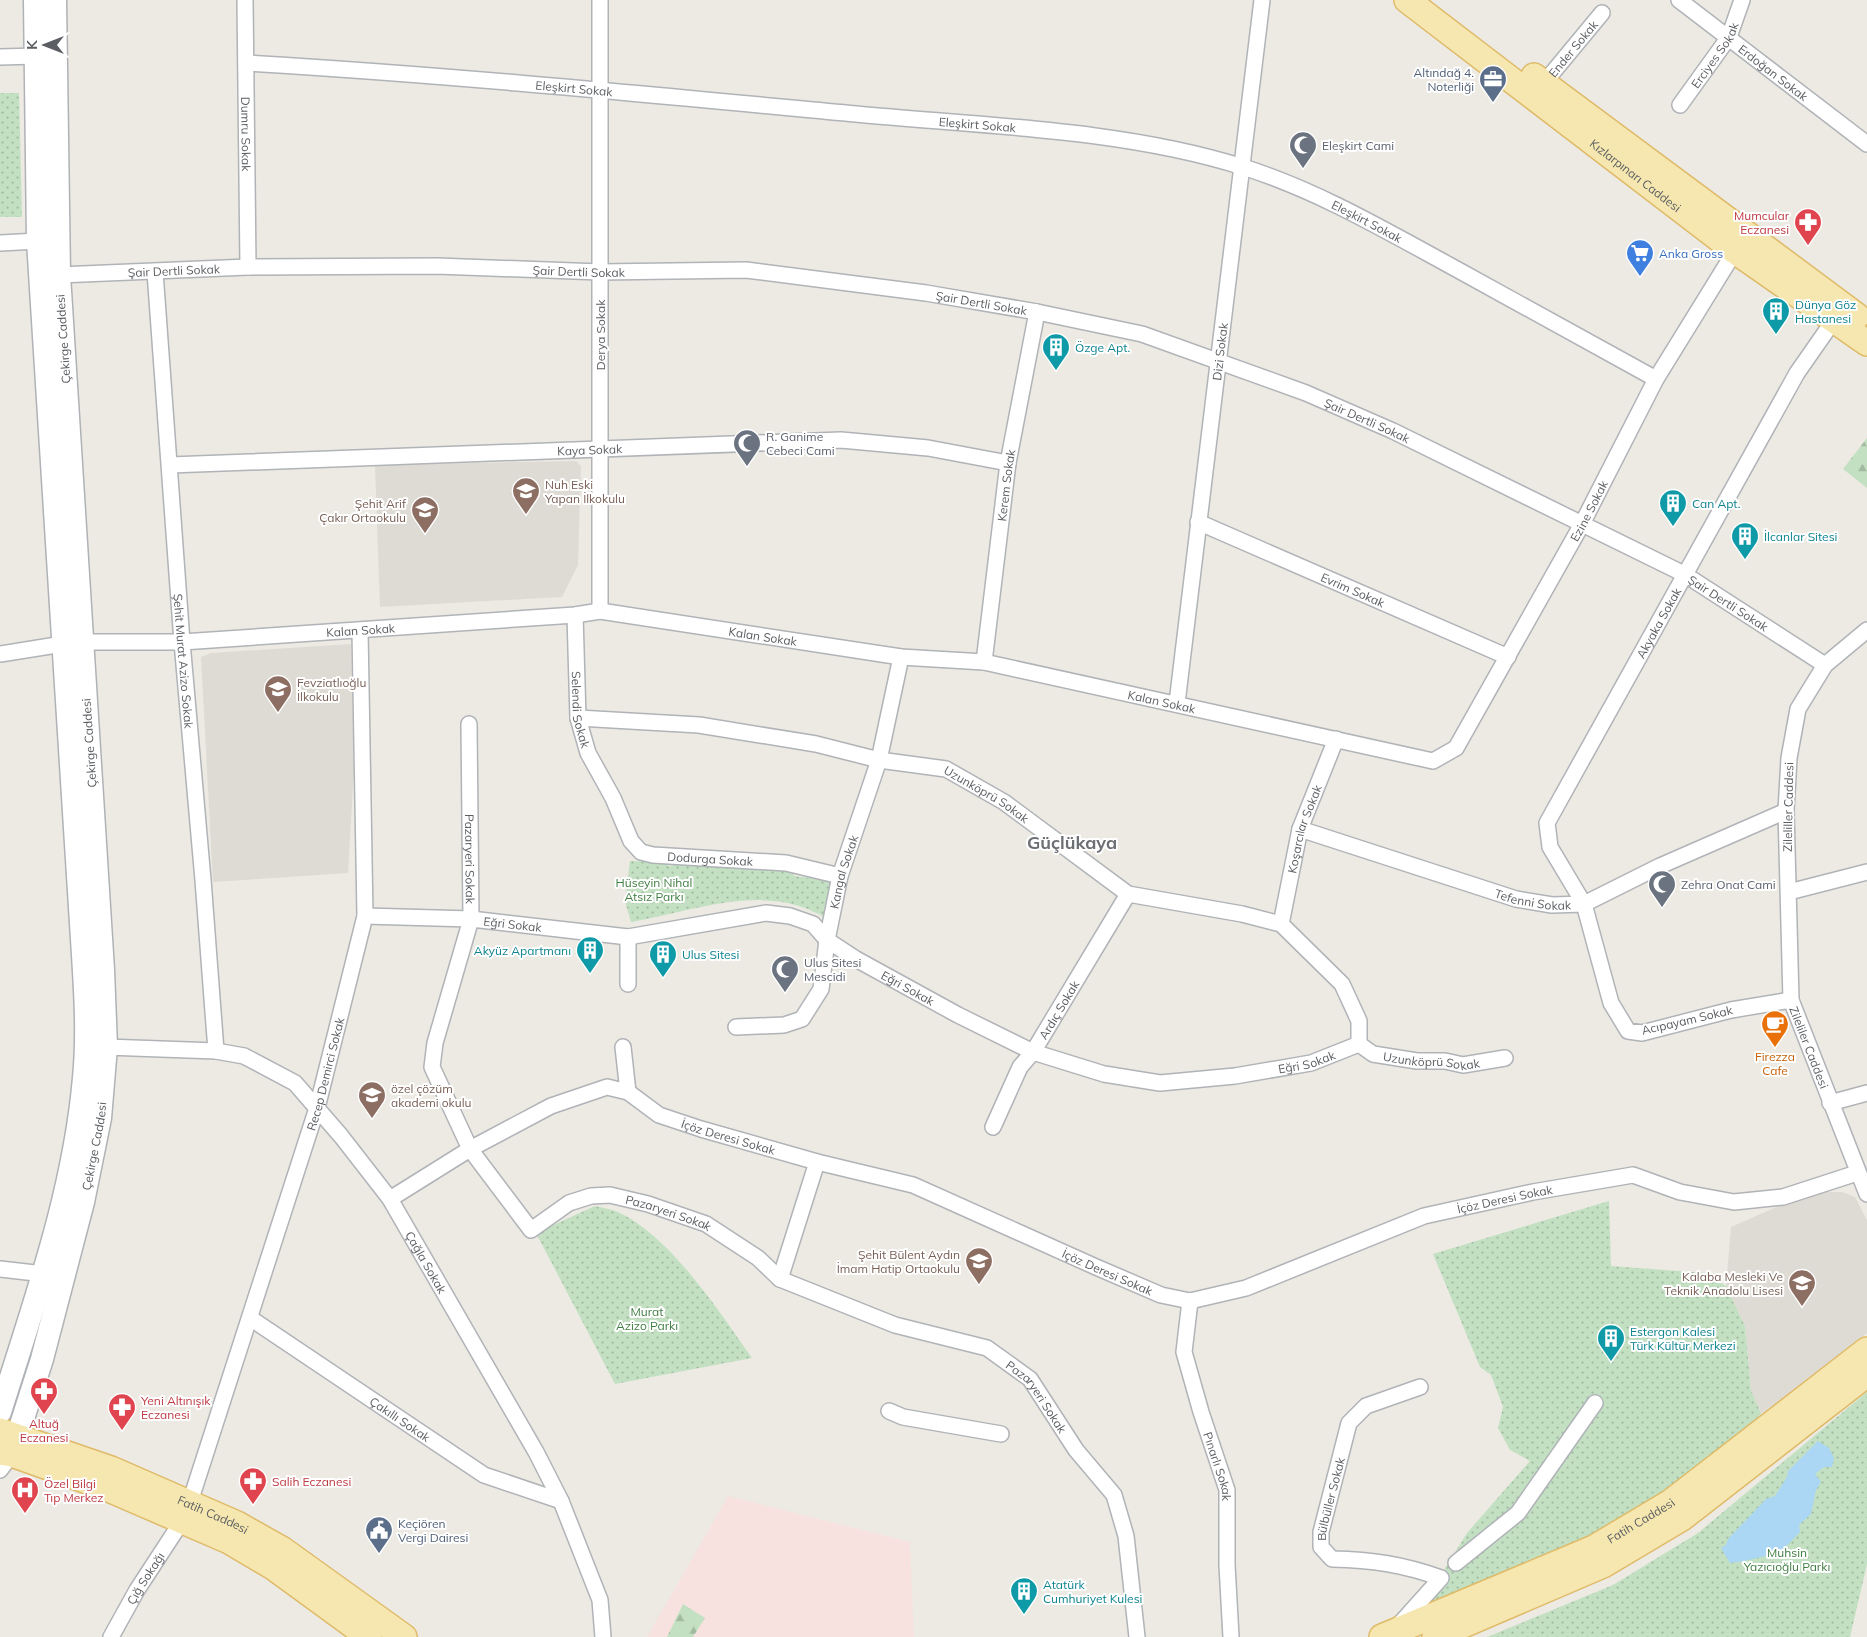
<svg xmlns="http://www.w3.org/2000/svg" width="1867" height="1637" viewBox="0 0 1867 1637" font-family="Mulish,sans-serif">
<defs>
<pattern id="forest-firs" width="22" height="20" patternUnits="userSpaceOnUse" patternTransform="scale(1.25)"><rect width="22" height="20" fill="#c3e1c2"/><path d="M5 1l3.5 6h-7zM16 11l3.5 6h-7z" fill="#a1baa1"/></pattern>
<pattern id="park-dots" width="8" height="8" patternUnits="userSpaceOnUse" patternTransform="scale(1.25)"><rect width="8" height="8" fill="#c3e1c2"/><path d="M2 2h.1M6 6h.1" fill="none" stroke="#a1baa1" stroke-width="1.8" stroke-linecap="round"/></pattern>
</defs>
<rect width="100%" height="100%" fill="#eceae3"/>
<g fill="#dedbd4">
<polygon points="576,461 581,466 578,565 562,597 380,607 375,465"/>
<polygon points="351,644 354,768 348,873 213,882 201,657 211,653"/>
<polygon points="1827,1192 1842,1192 1855,1197 1867,1220 1867,1333 1761,1414 1751,1390 1745,1326 1726,1286 1731,1227 1802,1196"/>
</g>
<polygon fill="#f7e2e0" points="728,1496 910,1542 914,1637 647,1637"/>
<g fill="url(#forest-firs)">
<polygon points="1867,438 1867,488 1843,469"/>
<polygon points="683,1604 705,1618 693,1637 667,1637"/>
</g>
<g fill="url(#park-dots)">
<polygon points="0,93 19,93 22,217 0,217"/>
<path d="M 630,861 L 664,862 L 669,866 L 678,864 L 793,870 L 794,876 L 835,881 L 826,918 C 765,881 696,911 631,922 L 625,901 Z"/>
<polygon points="1609,1201 1611,1266 1705,1273 1726,1286 1745,1326 1751,1390 1761,1414 1705,1467 1591,1544 1415,1617 1467,1533 1530,1461 1510,1450 1498,1428 1503,1407 1491,1375 1480,1367 1433,1254"/>
<path d="M 595,1206 C 603,1208 611,1209 618,1212 C 670,1236 719,1311 752,1358 L 615,1384 L 536,1233 Z"/>
<polygon points="1867,1392 1867,1564 1850,1637 1487,1637 1613,1585 1698,1533"/>
</g>
<path fill="#abd6f4" d="M 1818,1441 L 1829,1448 L 1834,1458 L 1832,1467 L 1824,1467 L 1815,1474 L 1821,1482 L 1816,1490 L 1811,1514 L 1799,1525 L 1800,1532 L 1778,1555 C 1762,1555 1747,1562 1730,1563 L 1721,1548 L 1726,1545 L 1728,1539 L 1766,1499 L 1775,1496 L 1787,1477 L 1788,1471 Z"/>
<g fill="none" stroke-linecap="round" stroke-linejoin="round">
<g stroke="#b0b3b7" stroke-width="18">
<g id="minor">
<path id="s1" d="M 245,0 L 248,267"/>
<polyline points="600,0 600,611"/>
<path id="s2" d="M 1679,0 L 1867,144"/>
<polyline points="0,57 36,56"/>
<path id="s3" d="M 246,63 C 450,75 653,95 856,114 C 982,126 1123,129 1243,167 C 1316,190 1383,229 1449,265 C 1518,303 1587,341 1656,379"/>
<path id="s4" d="M 1544,83 L 1602,13"/>
<path id="s5" d="M 1680,105 L 1729,37 L 1742,0"/>
<polyline points="0,243 38,241"/>
<path id="s6" d="M 155,272 L 182,642 L 203,880 L 216,1051"/>
<path id="s7" d="M 59,275 L 248,267 L 437,266 L 600,272 L 746,270 L 926,293 L 1037,312 L 1142,334 L 1306,393 L 1393,431 L 1684,574 L 1825,665"/>
<path id="s8" d="M 170,465 L 841,440 L 928,448 L 1008,463"/>
<path id="s9" d="M 1198,522 L 1508,657"/>
<path id="s10" d="M 575,615 L 578,718 L 588,753 L 613,798 L 631,841 L 641,852 L 653,855 L 786,863 L 840,876"/>
<path id="s11" d="M 1867,630 L 1825,665 L 1798,709 L 1789,758 L 1786,811 L 1791,1000 L 1867,1194"/>
<path id="s12" d="M 82,642 L 182,642 L 575,615 L 600,611 L 901,657 L 984,662 L 1433,761 L 1456,748 L 1582,524 L 1656,379 L 1735,251"/>
<polyline points="0,654 63,644"/>
<path id="s13" d="M 984,662 L 1008,463 L 1037,312"/>
<path id="s14" d="M 1177,703 L 1262,0"/>
<path id="s15" d="M 578,718 L 699,725 L 816,744 L 879,760 L 946,769 L 1004,802 L 1128,894 L 1242,914 L 1281,924 L 1342,984 L 1359,1021 L 1359,1044 L 1373,1054 L 1417,1061 L 1445,1061 L 1463,1065 L 1505,1058"/>
<path id="s16" d="M 469,724 L 471,919 L 435,1043 L 432,1067 L 470,1149 L 531,1230 L 569,1203 L 591,1196 L 610,1195 L 648,1204 L 706,1224 L 758,1258 L 780,1279 L 895,1325 L 987,1348 L 1030,1379 L 1076,1450 L 1114,1495 L 1126,1536 L 1137,1637"/>
<path id="s17" d="M 1300,829 L 1516,899 L 1552,905 L 1584,904 L 1660,866 L 1786,811"/>
<polyline points="1789,892 1867,872"/>
<path id="s18" d="M 365,916 L 471,919 L 628,937 L 766,913 L 790,916 L 813,924 L 827,940 L 856,959 L 958,1015 L 1033,1052 L 1104,1074 L 1160,1083 L 1235,1076 L 1311,1063 L 1359,1044"/>
<path id="s19" d="M 1281,924 L 1300,829 L 1336,739"/>
<polyline points="628,984 628,937"/>
<path id="s20" d="M 1791,1000 L 1731,1010 L 1642,1033 L 1628,1031 L 1611,1003 L 1584,904 L 1550,847 L 1547,823 L 1797,373 L 1834,320"/>
<path id="s21" d="M 736,1027 L 784,1025 L 802,1019 L 821,989 L 827,940 L 840,876 L 879,760 L 901,657"/>
<path id="s22" d="M 106,1047 L 216,1051 L 244,1056 L 295,1083 L 341,1136 L 390,1199 L 536,1452 L 561,1501 L 600,1600 L 603,1637"/>
<polyline points="623,1047 628,1092"/>
<polyline points="1830,1103 1867,1093"/>
<path id="s23" d="M 993,1127 L 1020,1067 L 1033,1052 L 1128,894"/>
<path id="s24" d="M 390,1199 L 470,1149 L 551,1106 L 607,1087 L 628,1092 L 659,1115 L 701,1129 L 817,1162 L 913,1185 L 1096,1267 L 1161,1295 L 1190,1301 L 1246,1288 L 1424,1216 L 1533,1192 L 1633,1175 L 1680,1192 L 1734,1202 L 1783,1197 L 1857,1173"/>
<polyline points="0,1269 44,1274"/>
<polyline points="780,1279 817,1162"/>
<path id="s25" d="M 1190,1301 L 1184,1352 L 1201,1412 L 1227,1490 L 1227,1565 L 1231,1637"/>
<path id="s26" d="M 250,1318 L 484,1475 L 561,1501"/>
<polyline points="889,1411 903,1417 1001,1434"/>
<polyline points="0,1470 12,1454"/>
<path id="s27" d="M 190,1502 L 317,1108 L 365,916 L 360,631"/>
<polyline points="1456,1563 1518,1513 1595,1403"/>
<path id="s28" d="M 1398,1626 L 1441,1578 C 1402,1564 1372,1560 1332,1559 L 1321,1547 L 1321,1532 L 1349,1423 L 1366,1406 L 1420,1387"/>
<path id="s29" d="M 111,1637 L 137,1590 L 182,1521"/>
</g>
</g>
<g stroke="#afb2b6" stroke-width="25">
<g id="secondary">
<path d="M 0,1412 C 34,1303 74,1193 84,1078 C 89,1027 84,974 81,923 L 38,241 L 35,0"/>
<path id="s30" d="M 12,1453 L 42,1359 L 83,1202 L 100,1118 L 106,1047 L 103,970 L 59,275 L 55,0"/>
</g>
</g>
<g stroke="#dfba69" stroke-width="28">
<g id="primary">
<path id="s31" d="M 1407,0 L 1735,251 L 1867,343"/>
<polyline points="1534,76 1857,316"/>
<path id="s32" d="M 0,1431 L 111,1469 L 237,1524 L 283,1550 L 404,1637"/>
<polyline points="0,1452 12,1454 104,1487 229,1541 273,1567 369,1637"/>
<path id="s33" d="M 1382,1637 L 1594,1548 L 1671,1502 L 1867,1350"/>
<polyline points="1435,1637 1603,1565 1682,1518 1867,1374"/>
</g>
</g>
<use href="#minor" stroke="#fff" stroke-width="15"/>
<use href="#secondary" stroke="#fff" stroke-width="22"/>
<use href="#primary" stroke="#f5e7af" stroke-width="25"/>
</g>
<defs>
<g id="office-pin" transform="scale(1.4375)"><path d="M0 17L-7.5 6A9.5 9.5 0 1 1 7.5 6Z" fill="#5c6f8a" stroke="#fff"/><path d="M-6-3h4V-5.5h4V-3h4V5H-6ZM-1-4.5V-3h2v-1.5ZM-6 0V1H6V0Z" fill="#fff"/></g>
<g id="mosque-pin" transform="scale(1.4375)"><path d="M0 17L-7.5 6A9.5 9.5 0 1 1 7.5 6Z" fill="#6b7280" stroke="#fff"/><path d="M3.5-4.9A6 6 0 1 0 3.5 4.9A5 5 0 1 1 3.5-4.9Z" fill="#fff"/></g>
<g id="pharmacy-pin" transform="scale(1.4375)"><path d="M0 17L-7.5 6A9.5 9.5 0 1 1 7.5 6Z" fill="#e0444e" stroke="#fff"/><path d="M-2-6h4v4h4v4h-4v4h-4v-4h-4v-4h4Z" fill="#fff"/></g>
<g id="supermarket-pin" transform="scale(1.4375)"><path d="M0 17L-7.5 6A9.5 9.5 0 1 1 7.5 6Z" fill="#3f7fe0" stroke="#fff"/><path d="M-6-5.5h2.5l.6 2H6L4.5 2H-2.5L-4.4-4H-6ZM-1.5 3.2a1.3 1.3 0 1 0 .1 0ZM3 3.2a1.3 1.3 0 1 0 .1 0Z" fill="#fff"/></g>
<g id="building-pin" transform="scale(1.4375)"><path d="M0 17L-7.5 6A9.5 9.5 0 1 1 7.5 6Z" fill="#0f9aa8" stroke="#fff"/><path d="M-4-6H4V6H1V3H-1V6H-4ZM-2.5-4.3h1.7v1.8h-1.7ZM.8-4.3h1.7v1.8H.8ZM-2.5-1h1.7V.8h-1.7ZM.8-1h1.7V.8H.8Z" fill="#fff"/></g>
<g id="school-pin" transform="scale(1.4375)"><path d="M0 17L-7.5 6A9.5 9.5 0 1 1 7.5 6Z" fill="#8d6e63" stroke="#fff"/><path d="M0-5L7-2L0 1L-7-2ZM-4 1L0 2.5L4 1V4Q0 6-4 4Z" fill="#fff"/></g>
<g id="cafe-pin" transform="scale(1.4375)"><path d="M0 17L-7.5 6A9.5 9.5 0 1 1 7.5 6Z" fill="#e8710a" stroke="#fff"/><path d="M-5.5-4.5H6V0H3Q3 3.5 0 3.5H-2.5Q-5.5 3.5-5.5 0ZM3-3.2v2h1.7v-2ZM-6 4.5H4V6H-6Z" fill="#fff"/></g>
<g id="hospital-pin" transform="scale(1.4375)"><path d="M0 17L-7.5 6A9.5 9.5 0 1 1 7.5 6Z" fill="#e0444e" stroke="#fff"/><path d="M-5-5h3v3.5h4V-5h3V5h-3V1.5h-4V5h-3Z" fill="#fff"/></g>
<g id="civic-pin" transform="scale(1.4375)"><path d="M0 17L-7.5 6A9.5 9.5 0 1 1 7.5 6Z" fill="#5c6f8a" stroke="#fff"/><path d="M-.6-6.5H3V-4.5H.6V-3L4-1V1h2V6H-6V1h2V-1L-.6-3ZM-1.2 2.5V6h2.4V2.5Z" fill="#fff"/></g>
</defs>
<g fill-rule="evenodd">
<use href="#office-pin" x="1493" y="79"/>
<use href="#mosque-pin" x="1303" y="145"/>
<use href="#pharmacy-pin" x="1808" y="222"/>
<use href="#supermarket-pin" x="1640" y="253"/>
<use href="#building-pin" x="1776" y="311"/>
<use href="#building-pin" x="1056" y="347"/>
<use href="#mosque-pin" x="747" y="443"/>
<use href="#school-pin" x="526" y="491"/>
<use href="#building-pin" x="1673" y="503"/>
<use href="#school-pin" x="425" y="510"/>
<use href="#building-pin" x="1745" y="536"/>
<use href="#school-pin" x="278" y="689"/>
<use href="#mosque-pin" x="1662" y="884"/>
<use href="#building-pin" x="590" y="950"/>
<use href="#building-pin" x="663" y="954"/>
<use href="#mosque-pin" x="785" y="969"/>
<use href="#cafe-pin" x="1775" y="1024"/>
<use href="#school-pin" x="372" y="1095"/>
<use href="#school-pin" x="979" y="1261"/>
<use href="#school-pin" x="1802" y="1283"/>
<use href="#building-pin" x="1611" y="1338"/>
<use href="#pharmacy-pin" x="44" y="1391"/>
<use href="#pharmacy-pin" x="122" y="1407"/>
<use href="#pharmacy-pin" x="253" y="1481"/>
<use href="#hospital-pin" x="25" y="1490"/>
<use href="#civic-pin" x="379" y="1530"/>
<use href="#building-pin" x="1024" y="1591"/>
</g>
<g text-anchor="middle" dominant-baseline="central" stroke-width="4" stroke-linejoin="round" paint-order="stroke">
<g font-size="12" fill="#5b5e62" stroke="#fff">
<text stroke="none"><textPath href="#s4" startOffset="45">Ender Sokak</textPath></text>
<text stroke="none"><textPath href="#s5" startOffset="61">Erciyes Sokak</textPath></text>
<text stroke="none"><textPath href="#s2" startOffset="119">Erdoğan Sokak</textPath></text>
<text stroke="none"><textPath href="#s3" startOffset="329">Eleşkirt Sokak</textPath></text>
<text stroke="none"><textPath href="#s3" startOffset="734">Eleşkirt Sokak</textPath></text>
<text stroke="none"><textPath href="#s1" startOffset="134">Dumru Sokak</textPath></text>
<text stroke="none"><textPath href="#s31" startOffset="288">Kızlarpınarı Caddesi</textPath></text>
<text stroke="none"><textPath href="#s3" startOffset="1139">Eleşkirt Sokak</textPath></text>
<text stroke="none"><textPath href="#s7" startOffset="115">Şair Dertli Sokak</textPath></text>
<text stroke="none"><textPath href="#s7" startOffset="520">Şair Dertli Sokak</textPath></text>
<text stroke="none"><textPath href="#s7" startOffset="925">Şair Dertli Sokak</textPath></text>
<text transform="translate(600 335) rotate(-90)">Derya Sokak</text>
<text transform="translate(63 339) rotate(-94)">Çekirge Caddesi</text>
<text stroke="none"><textPath href="#s14" startOffset="354">Dizi Sokak</textPath></text>
<text stroke="none"><textPath href="#s7" startOffset="1330">Şair Dertli Sokak</textPath></text>
<text stroke="none"><textPath href="#s8" startOffset="420">Kaya Sokak</textPath></text>
<text stroke="none"><textPath href="#s13" startOffset="178">Kerem Sokak</textPath></text>
<text stroke="none"><textPath href="#s12" startOffset="1665">Ezine Sokak</textPath></text>
<text stroke="none"><textPath href="#s9" startOffset="169">Evrim Sokak</textPath></text>
<text stroke="none"><textPath href="#s7" startOffset="1735">Şair Dertli Sokak</textPath></text>
<text stroke="none"><textPath href="#s20" startOffset="622">Akyaka Sokak</textPath></text>
<text stroke="none"><textPath href="#s12" startOffset="279">Kalan Sokak</textPath></text>
<text stroke="none"><textPath href="#s12" startOffset="684">Kalan Sokak</textPath></text>
<text stroke="none"><textPath href="#s6" startOffset="390">Şehit Murat Azizo Sokak</textPath></text>
<text stroke="none"><textPath href="#s12" startOffset="1089">Kalan Sokak</textPath></text>
<text stroke="none"><textPath href="#s10" startOffset="95">Selendi Sokak</textPath></text>
<text transform="translate(89 743) rotate(-94)">Çekirge Caddesi</text>
<text stroke="none"><textPath href="#s15" startOffset="420">Uzunköprü Sokak</textPath></text>
<text transform="translate(1788 807) rotate(-89)">Zileliller Caddesi</text>
<text stroke="none"><textPath href="#s19" startOffset="98">Koşarcılar Sokak</textPath></text>
<text stroke="none"><textPath href="#s16" startOffset="135">Pazaryeri Sokak</textPath></text>
<text stroke="none"><textPath href="#s10" startOffset="322">Dodurga Sokak</textPath></text>
<text stroke="none"><textPath href="#s21" startOffset="222">Kangal Sokak</textPath></text>
<text stroke="none"><textPath href="#s17" startOffset="244">Tefenni Sokak</textPath></text>
<text stroke="none"><textPath href="#s18" startOffset="148">Eğri Sokak</textPath></text>
<text stroke="none"><textPath href="#s18" startOffset="568">Eğri Sokak</textPath></text>
<text stroke="none"><textPath href="#s23" startOffset="135">Ardıç Sokak</textPath></text>
<text transform="translate(1687 1020) rotate(-13)">Acıpayam Sokak</text>
<text stroke="none"><textPath href="#s11" startOffset="449">Zileliler Caddesi</textPath></text>
<text stroke="none"><textPath href="#s15" startOffset="975">Uzunköprü Sokak</textPath></text>
<text stroke="none"><textPath href="#s18" startOffset="988">Eğri Sokak</textPath></text>
<text stroke="none"><textPath href="#s27" startOffset="449">Recep Demirci Sokak</textPath></text>
<text stroke="none"><textPath href="#s24" startOffset="378">İçöz Deresi Sokak</textPath></text>
<text stroke="none"><textPath href="#s30" startOffset="318">Çekirge Caddesi</textPath></text>
<text stroke="none"><textPath href="#s24" startOffset="1202">İçöz Deresi Sokak</textPath></text>
<text stroke="none"><textPath href="#s16" startOffset="690">Pazaryeri Sokak</textPath></text>
<text stroke="none"><textPath href="#s22" startOffset="419">Çağla Sokak</textPath></text>
<text stroke="none"><textPath href="#s24" startOffset="782">İçöz Deresi Sokak</textPath></text>
<text stroke="none"><textPath href="#s16" startOffset="1111">Pazaryeri Sokak</textPath></text>
<text stroke="none"><textPath href="#s26" startOffset="181">Çakıllı Sokak</textPath></text>
<text stroke="none"><textPath href="#s25" startOffset="171">Pınarlı Sokak</textPath></text>
<text stroke="none"><textPath href="#s28" startOffset="241">Bülbüller Sokak</textPath></text>
<text stroke="none"><textPath href="#s32" startOffset="229">Fatih Caddesi</textPath></text>
<text stroke="none"><textPath href="#s33" startOffset="284">Fatih Caddesi</textPath></text>
<text stroke="none"><textPath href="#s29" startOffset="68">Çığ Sokağı</textPath></text>
</g>
<g font-size="12" fill="#4e5e75" stroke="#fff" text-anchor="end">
<text x="1474" y="72">Altındağ 4.<tspan x="1474" dy="14">Noterliği</tspan></text>
<text x="398" y="1523" text-anchor="start">Keçiören<tspan x="398" dy="14">Vergi Dairesi</tspan></text>
</g>
<g font-size="12" fill="#5b616d" stroke="#fff" text-anchor="start">
<text x="1322" y="145">Eleşkirt Cami</text>
<text x="766" y="436">R. Ganime<tspan x="766" dy="14">Cebeci Cami</tspan></text>
<text x="1681" y="884">Zehra Onat Cami</text>
<text x="804" y="962">Ulus Sitesi<tspan x="804" dy="14">Mescidi</tspan></text>
</g>
<g font-size="12" fill="#be3a42" stroke="#fff" text-anchor="start">
<text x="1789" y="215" text-anchor="end">Mumcular<tspan x="1789" dy="14">Eczanesi</tspan></text>
<text x="141" y="1400">Yeni Altınışık<tspan x="141" dy="14">Eczanesi</tspan></text>
<text x="44" y="1423" text-anchor="middle">Altuğ<tspan x="44" dy="14">Eczanesi</tspan></text>
<text x="272" y="1481">Salih Eczanesi</text>
<text x="44" y="1483">Özel Bilgi<tspan x="44" dy="14">Tıp Merkez</tspan></text>
</g>
<g font-size="12" fill="#366cbe" stroke="#fff" text-anchor="start">
<text x="1659" y="253">Anka Gross</text>
</g>
<g font-size="12" fill="#0d838f" stroke="#fff" text-anchor="start">
<text x="1795" y="304">Dünya Göz<tspan x="1795" dy="14">Hastanesi</tspan></text>
<text x="1075" y="347">Özge Apt.</text>
<text x="1692" y="503">Can Apt.</text>
<text x="1764" y="536">İlcanlar Sitesi</text>
<text x="571" y="950" text-anchor="end">Akyüz Apartmanı</text>
<text x="682" y="954">Ulus Sitesi</text>
<text x="1630" y="1331">Estergon Kalesi<tspan x="1630" dy="14">Türk Kültür Merkezi</tspan></text>
<text x="1043" y="1584">Atatürk<tspan x="1043" dy="14">Cumhuriyet Kulesi</tspan></text>
</g>
<g font-size="12" fill="#785e54" stroke="#fff" text-anchor="start">
<text x="545" y="484">Nuh Eski<tspan x="545" dy="14">Yapan İlkokulu</tspan></text>
<text x="406" y="503" text-anchor="end">Şehit Arif<tspan x="406" dy="14">Çakır Ortaokulu</tspan></text>
<text x="297" y="682">Fevziatlıoğlu<tspan x="297" dy="14">İlkokulu</tspan></text>
<text x="391" y="1088">özel çözüm<tspan x="391" dy="14">akademi okulu</tspan></text>
<text x="960" y="1254" text-anchor="end">Şehit Bülent Aydın<tspan x="960" dy="14">İmam Hatip Ortaokulu</tspan></text>
<text x="1783" y="1276" text-anchor="end">Kalaba Mesleki Ve<tspan x="1783" dy="14">Teknik Anadolu Lisesi</tspan></text>
</g>
<g font-size="12" fill="#3f7d40" stroke="#fff">
<text x="654" y="882">Hüseyin Nihal<tspan x="654" dy="14">Atsız Parkı</tspan></text>
<text x="647" y="1311">Murat<tspan x="647" dy="14">Azizo Parkı</tspan></text>
<text x="1787" y="1552">Muhsin<tspan x="1787" dy="14">Yazıcıoğlu Parkı</tspan></text>
</g>
<g font-size="12" fill="#c56008" stroke="#fff">
<text x="1775" y="1056">Firezza<tspan x="1775" dy="14">Cafe</tspan></text>
</g>
<g font-size="18" font-weight="bold" fill="#6c7074" stroke="#fff">
<text x="1072" y="842">Güçlükaya</text>
</g>
</g>
<g transform="translate(45 45) rotate(270)" stroke="#ffffff" stroke-width="4" paint-order="stroke">
<path d="M0-4L9 19L0 12L-9 19Z" fill="#5b5e62"/>
<text y="-8" font-size="14" font-weight="bold" text-anchor="middle" fill="#5b5e62">K</text>
</g>
</svg>
